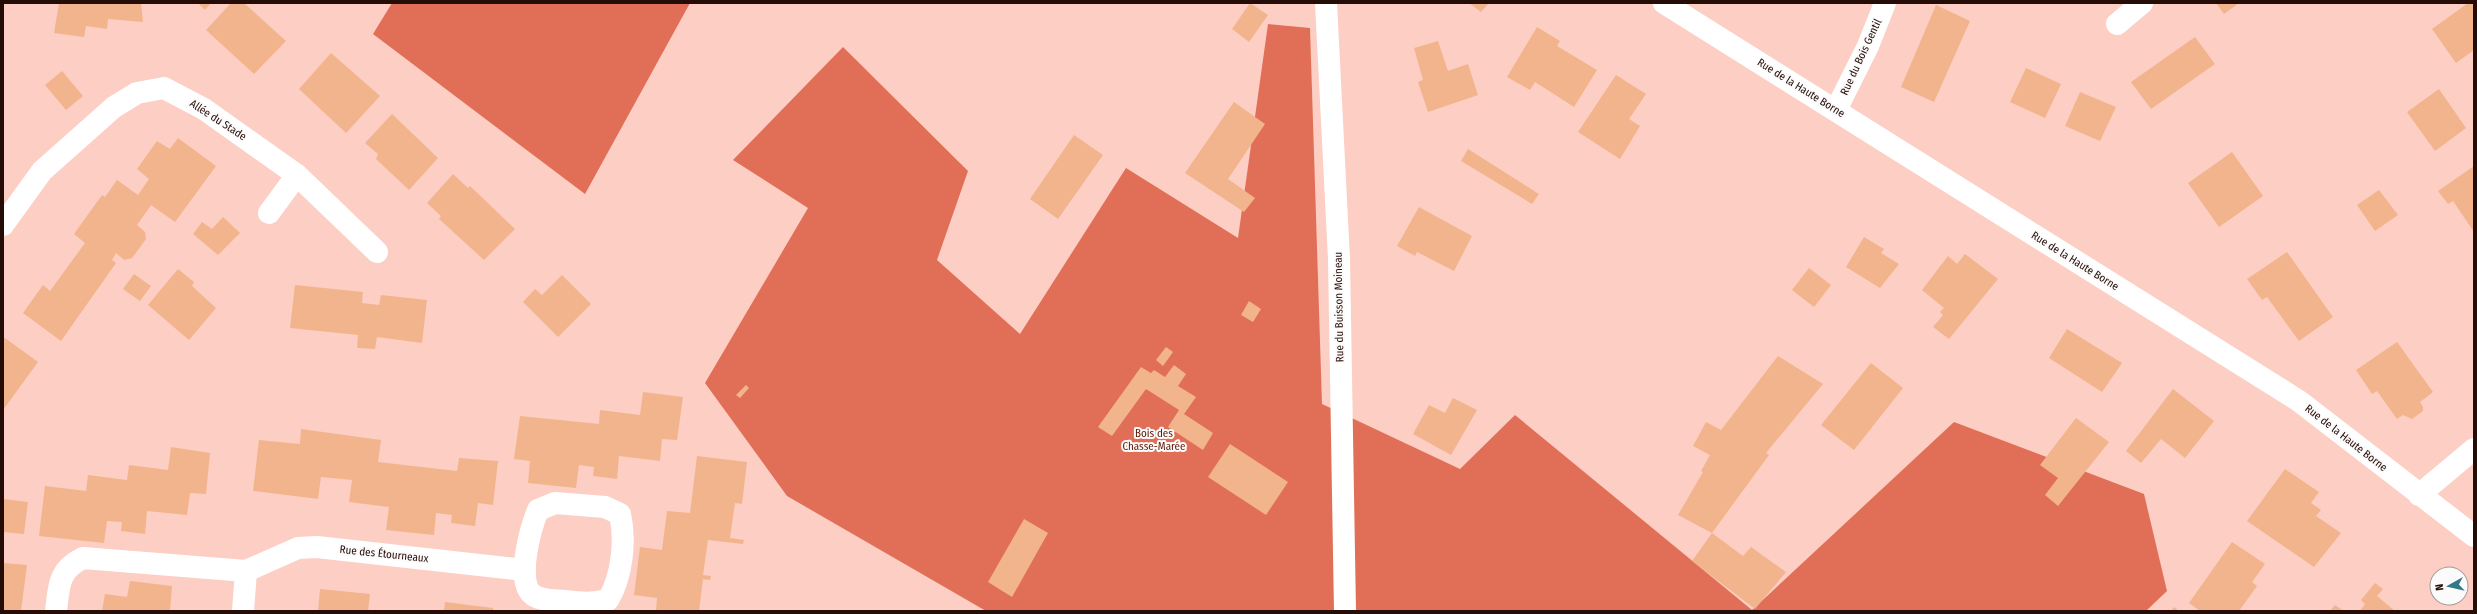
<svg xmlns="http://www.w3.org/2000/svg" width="2477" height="614" viewBox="0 0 2477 614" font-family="'Fira Sans Condensed',sans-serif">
<rect width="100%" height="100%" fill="#fdcec3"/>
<g fill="#e16f57">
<polygon points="392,3 690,3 585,194 373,34"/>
<polygon points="1268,24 1310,28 1322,404 1460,469 1515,415 1752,610 1954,422 2144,494 2167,591 2146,611 986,611 787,496 705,383 808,208 733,160 843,47 968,171 937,260 1020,334 1126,168 1238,238"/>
</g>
<g fill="#f2b48d">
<polygon points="59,3 141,3 143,22 108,19 107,29 86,26 84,37 54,33"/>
<polygon points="198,3 211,3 205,10"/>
<polygon points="231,3 244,3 286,41 254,74 206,30"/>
<polygon points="1250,3 1268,15 1249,42 1232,29"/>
<polygon points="1469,3 1489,3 1481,12"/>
<polygon points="2216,3 2239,3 2224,14"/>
<polygon points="2468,3 2474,3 2474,50 2456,63 2432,29"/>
<polygon points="1936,5 1970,21 1934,102 1901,87"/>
<polygon points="1537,27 1560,41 1557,46 1597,70 1574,107 1535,82 1530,90 1507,77"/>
<polygon points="2195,37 2215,64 2151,109 2131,82"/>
<polygon points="1438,41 1448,71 1468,64 1478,95 1428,112 1418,82 1423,80 1414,48"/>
<polygon points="331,53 380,96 346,133 299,89"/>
<polygon points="2026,68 2061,84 2045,118 2010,102"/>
<polygon points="62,71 83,96 66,110 45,85"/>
<polygon points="1616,75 1646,94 1629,119 1640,126 1620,159 1578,132"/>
<polygon points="2439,89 2466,128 2435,151 2407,112"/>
<polygon points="2080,92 2116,107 2100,141 2065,126"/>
<polygon points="1234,102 1265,124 1228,179 1255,198 1244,212 1185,173"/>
<polygon points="392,114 438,158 409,190 376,159 378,154 365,143"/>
<polygon points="1074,135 1103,155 1058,219 1030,199"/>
<polygon points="178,138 216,166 175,222 151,205 137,225 145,232 146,239 132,258 124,260 116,253 112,260 116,263 61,341 23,313 43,285 50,291 85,243 74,234 102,195 105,197 117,180 138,195 149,179 137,169 157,141 170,149"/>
<polygon points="1468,149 1539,194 1532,204 1461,161"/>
<polygon points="2232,152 2263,196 2219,227 2188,183"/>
<polygon points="2474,166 2474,232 2453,201 2448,204 2438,191"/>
<polygon points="453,174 468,188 470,186 515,229 484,260 439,219 441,216 427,203"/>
<polygon points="2379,190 2398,215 2375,231 2357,205"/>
<polygon points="1419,207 1472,236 1454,271 1417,252 1415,256 1397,246"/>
<polygon points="223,217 240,233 218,255 193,234 202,222 212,229"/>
<polygon points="1864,237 1884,249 1881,253 1899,264 1880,288 1846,267"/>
<polygon points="2287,252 2333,317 2299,341 2267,297 2262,300 2247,279"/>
<polygon points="1965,254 1998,279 1949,339 1933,327 1943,315 1940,312 1944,308 1922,290 1948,256 1957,264"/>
<polygon points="1809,268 1831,285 1814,307 1792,290"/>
<polygon points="178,269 194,282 192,286 216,308 189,340 148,305"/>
<polygon points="134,274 151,286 140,301 123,289"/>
<polygon points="562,275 591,304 558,337 523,302 535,289 542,295"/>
<polygon points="295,285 363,292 362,303 379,305 381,295 427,300 422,343 377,337 375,349 357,348 358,335 290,328"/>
<polygon points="1249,301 1261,309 1253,322 1241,315"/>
<polygon points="2067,329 2122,363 2102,392 2049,358"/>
<polygon points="5,338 38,362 3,410 3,340"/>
<polygon points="2397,342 2433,392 2420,402 2423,407 2423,411 2412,419 2403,415 2397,419 2377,391 2372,394 2356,370"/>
<polygon points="1166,347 1173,352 1163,366 1156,360"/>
<polygon points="1778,356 1823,384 1766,453 1769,455 1712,533 1743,556 1751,547 1786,572 1755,609 1692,561 1712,533 1678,515 1703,472 1701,471 1710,455 1693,446 1706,422 1721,430"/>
<polygon points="1871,363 1903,388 1854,450 1821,425"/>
<polygon points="1174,365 1186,374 1178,386 1196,397 1184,414 1213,433 1203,450 1168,427 1179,410 1146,389 1112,436 1098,427 1141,367 1151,373 1154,370 1165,377"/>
<polygon points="746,385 749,388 740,398 736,395"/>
<polygon points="2173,389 2214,421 2185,458 2161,439 2141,463 2126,451"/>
<polygon points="643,392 683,397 677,440 662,439 660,461 619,456 617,479 593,476 594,467 579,465 576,488 528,483 530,461 514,459 520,416 599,424 600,410 640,415"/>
<polygon points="1453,398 1477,410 1451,455 1413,434 1429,405 1445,413"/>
<polygon points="2076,418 2109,442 2058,506 2045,495 2058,478 2040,465"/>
<polygon points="301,429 381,440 378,462 457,471 459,458 498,461 493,505 478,503 475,526 451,523 452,515 436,513 434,535 386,530 389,507 349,502 352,480 321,477 318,499 253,491 259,440 300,444"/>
<polygon points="1230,444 1288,482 1266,515 1208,477"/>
<polygon points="171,447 210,453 206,494 190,493 187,515 147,511 145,534 121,531 122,522 107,521 104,543 39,536 45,486 86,491 88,475 127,480 129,465 168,470"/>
<polygon points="697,456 747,462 742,504 735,503 730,538 744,540 743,544 708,540 703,575 711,576 710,580 703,579 699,611 656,611 657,598 634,595 640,547 662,550 667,511 690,513"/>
<polygon points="2285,469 2319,492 2311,503 2321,510 2316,516 2341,533 2314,567 2247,521"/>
<polygon points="3,499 28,502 24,534 3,532"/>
<polygon points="1024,519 1048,533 1012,597 988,582"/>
<polygon points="2232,542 2265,564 2252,582 2257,586 2239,611 2200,611 2189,603"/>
<polygon points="3,563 27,565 21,611 3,611"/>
<polygon points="130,581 172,586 170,611 102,611 105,594 127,597"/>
<polygon points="2375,583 2383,589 2377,596 2395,611 2360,611 2365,604 2361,600"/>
<polygon points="320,589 370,594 368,611 318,611"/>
<polygon points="445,602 493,608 493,611 444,611"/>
<polygon points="2335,605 2342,610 2341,611 2330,611"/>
<polygon points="2174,607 2179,611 2171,611"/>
</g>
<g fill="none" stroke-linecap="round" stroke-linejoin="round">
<g stroke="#fff" stroke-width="22">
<polyline points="1326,3 1339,259 1345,611"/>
<polyline points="1664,3 2299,401 2474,536"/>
<polyline points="2117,24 2142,3"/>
<polyline points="1836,110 1868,46 1885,3"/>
<polyline points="269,213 297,175"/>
<polyline points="3,225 42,171 114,107 137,93 164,88 204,109 297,175 377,252"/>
<polyline points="2419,495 2474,449"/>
<path d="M 555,503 L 605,507 L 620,514 C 626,541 622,577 608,600 C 593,604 581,603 565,601 C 555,600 542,601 533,595 C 515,582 531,527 538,510 Z"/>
<path d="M 56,611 C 59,586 58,570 83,558 L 246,571 L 298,548 L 317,547 L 525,570"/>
<polyline points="243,611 246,571"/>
</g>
</g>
<g text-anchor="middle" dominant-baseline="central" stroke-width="4" stroke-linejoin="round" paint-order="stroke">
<g font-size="11" fill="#260c07" stroke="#fbfbfb">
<text transform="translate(1861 57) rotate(-65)">Rue du Bois Gentil</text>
<text transform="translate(1801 88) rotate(32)">Rue de la Haute Borne</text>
<text transform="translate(218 120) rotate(33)">Allée du Stade</text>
<text transform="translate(2075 261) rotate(32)">Rue de la Haute Borne</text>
<text transform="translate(1339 307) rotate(-91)">Rue du Buisson Moineau</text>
<text transform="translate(2346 438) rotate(38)">Rue de la Haute Borne</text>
<text transform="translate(384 554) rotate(6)">Rue des Étourneaux</text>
</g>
<g font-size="11" fill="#5e1607" stroke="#fbfbfb">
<text x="1154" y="433">Bois des<tspan x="1154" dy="13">Chasse-Marée</tspan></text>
</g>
</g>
<rect width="2477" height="614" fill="none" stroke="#260c07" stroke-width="8"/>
<g transform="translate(2449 586) rotate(262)"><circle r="19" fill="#fbfbfb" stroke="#a69b99"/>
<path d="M0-3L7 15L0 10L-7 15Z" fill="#337887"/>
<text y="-6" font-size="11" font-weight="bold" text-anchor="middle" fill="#260c07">N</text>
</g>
</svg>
